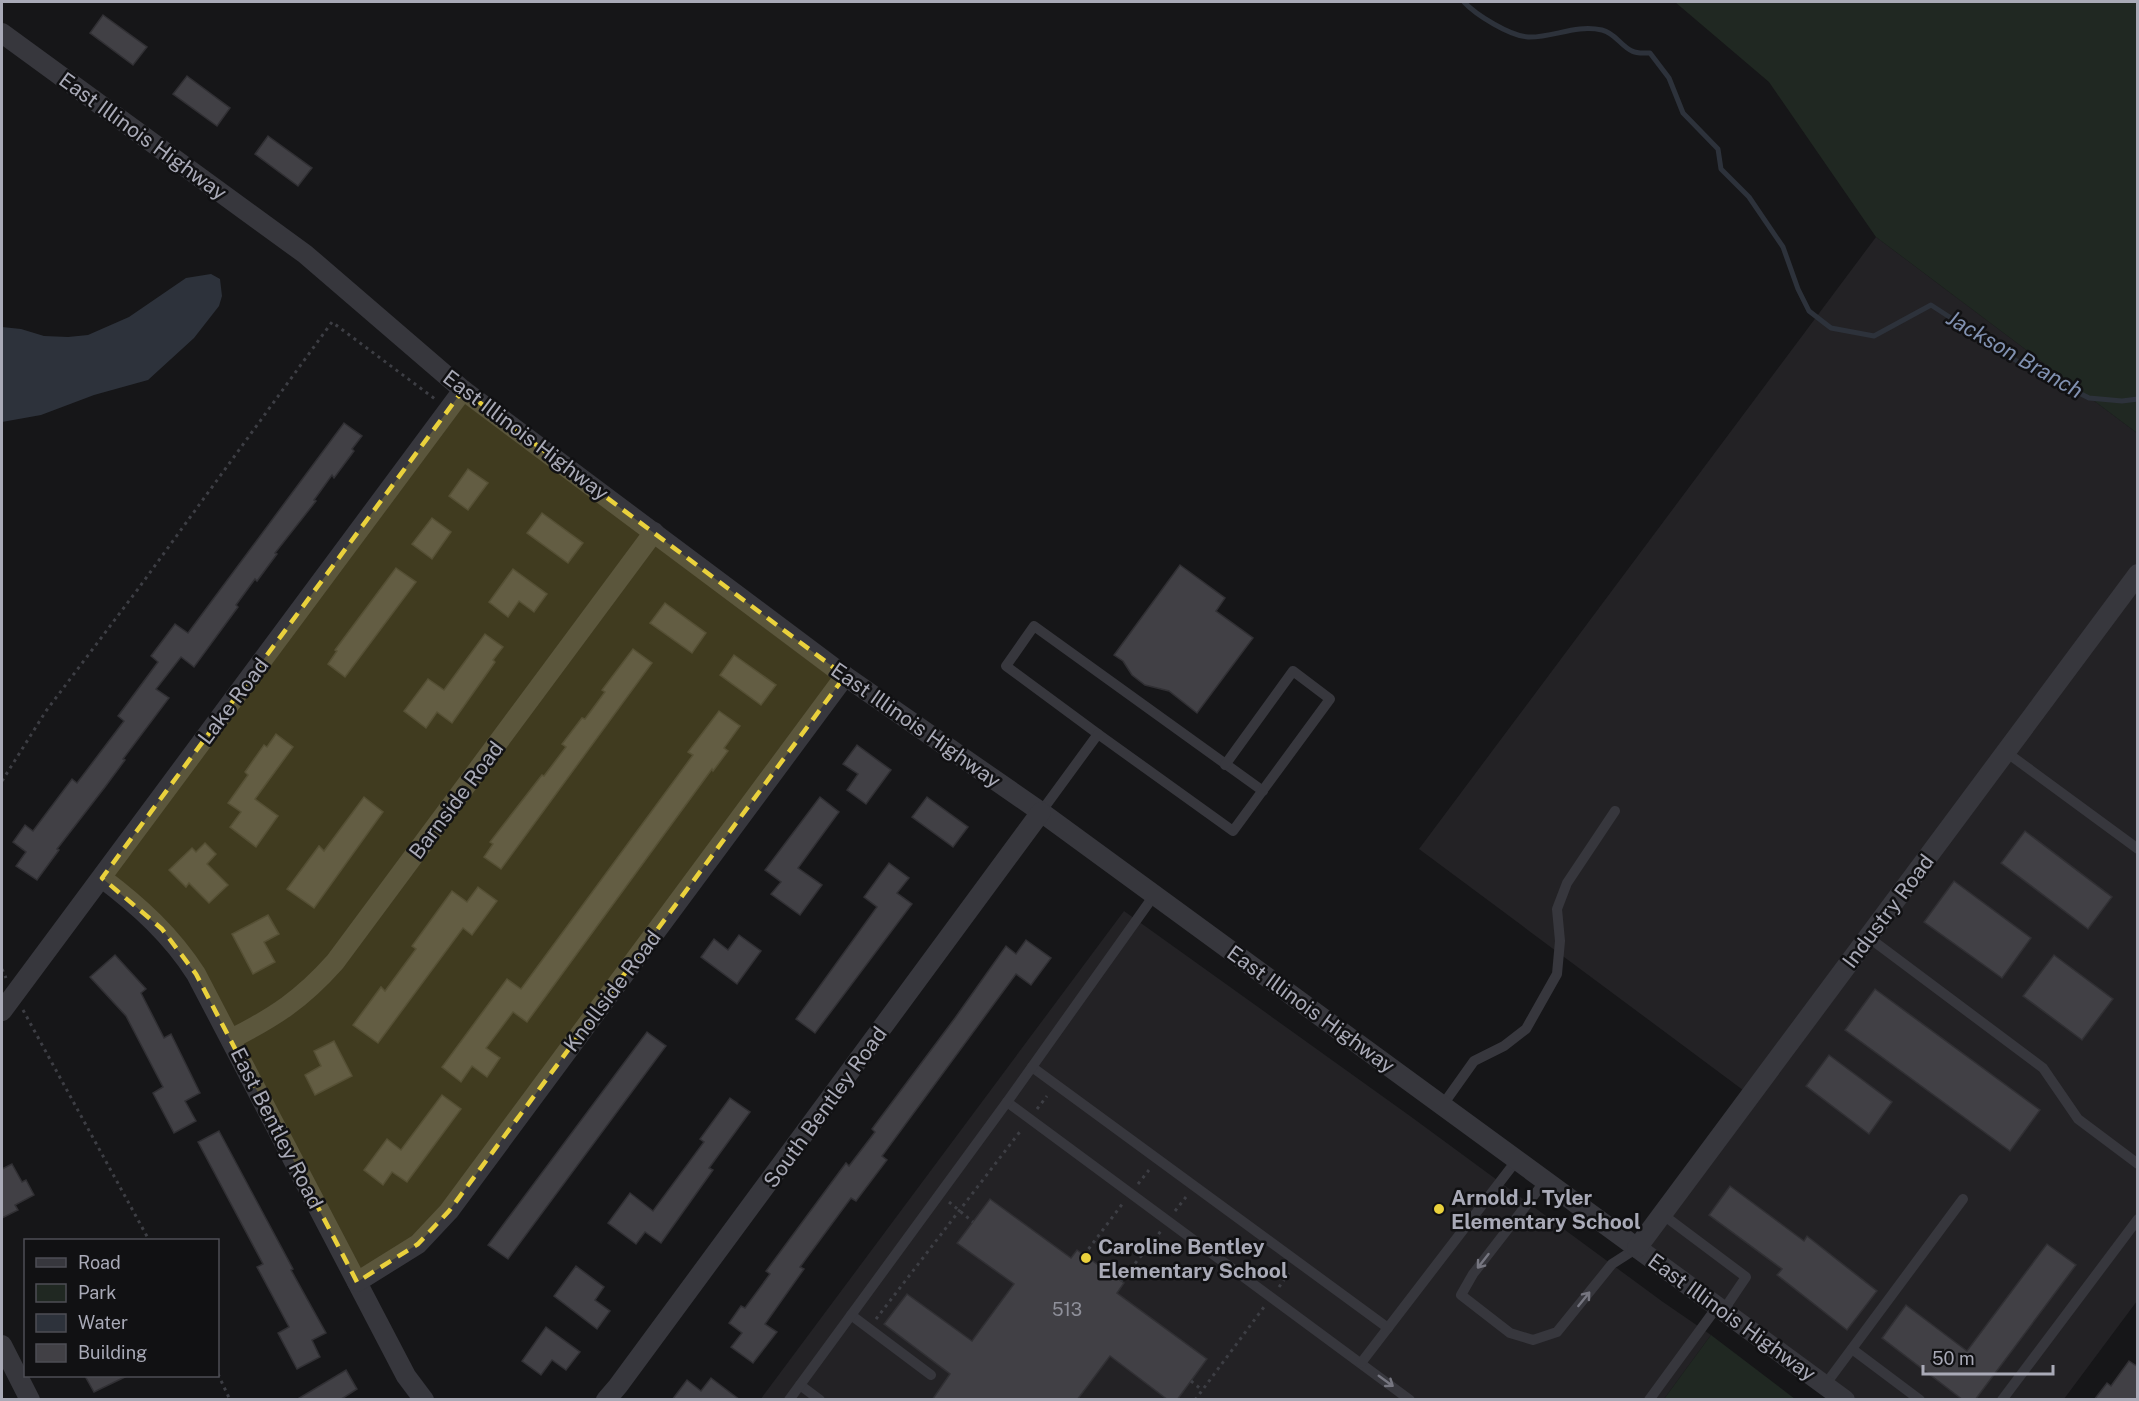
<svg xmlns="http://www.w3.org/2000/svg" width="2139" height="1401" viewBox="0 0 2139 1401" font-family="'Public Sans',sans-serif">
<rect width="100%" height="100%" fill="#161618"/>
<g fill="#232225">
<polygon points="1876,237 2137,433 2137,1301 2064,1399 1853,1399 1646,1245 1755,1099 1419,849"/>
<polygon points="1124,911 1410,1116 1663,1302 1711,1335 1664,1399 760,1400"/>
</g>
<g fill="#202822">
<polygon points="1675,2 2137,2 2137,433 1876,237 1769,82"/>
<polygon points="1711,1335 1795,1399 1664,1399"/>
</g>
<polygon fill="#2d323b" points="211,274 220,279 222,296 219,306 194,338 148,380 94,395 41,415 2,422 2,327 21,329 44,336 68,337 88,335 129,317 186,278"/>
<g fill="none" stroke-linecap="round" stroke-linejoin="round">
<path stroke="#2d323b" stroke-width="5" d="M 1464,2 C 1476,15 1510,36 1528,37 C 1553,38 1575,24 1602,30 C 1615,33 1621,46 1632,51 C 1637,54 1645,53 1650,53 L 1669,78 L 1683,113 L 1718,149 L 1721,169 L 1749,197 L 1783,247 L 1798,289 L 1809,311 L 1831,328 L 1874,336 L 1931,305 L 2020,363 L 2089,398 L 2122,401 L 2138,399"/>
</g>
<g fill="#414045" stroke="#313034" stroke-width="1.5">
<polygon points="103,15 147,47 133,65 90,33"/>
<polygon points="187,76 230,108 217,126 173,94"/>
<polygon points="268,136 312,168 298,186 255,154"/>
<polygon points="344,423 362,436 352,449 354,451 334,478 332,475 314,500 316,501 275,553 277,554 257,581 255,579 236,605 238,607 194,667 181,657 156,689 169,698 123,759 125,760 105,787 57,849 59,850 37,880 16,866 26,852 13,842 25,825 33,831 72,779 77,783 124,721 118,716 158,662 151,656 175,624 188,633"/>
<polygon points="468,469 488,483 468,510 449,496"/>
<polygon points="542,513 583,543 568,563 527,533"/>
<polygon points="432,518 451,532 432,559 412,544"/>
<polygon points="1180,565 1225,598 1216,611 1253,638 1197,713 1169,691 1145,685 1132,675 1123,661 1114,655"/>
<polygon points="396,568 416,582 345,677 328,664 337,651 335,650"/>
<polygon points="513,569 547,594 534,612 519,601 508,617 489,602"/>
<polygon points="665,603 706,633 692,653 650,623"/>
<polygon points="485,634 503,647 493,660 495,662 452,723 437,712 426,728 404,711 428,679 444,690"/>
<polygon points="633,649 652,663 501,869 484,857 493,844 490,842 542,775 544,776 566,747 562,744 582,718 585,719 605,692 602,690"/>
<polygon points="734,655 776,685 761,705 720,675"/>
<polygon points="719,711 740,726 724,748 728,751 713,771 712,769 527,1022 513,1012 486,1048 500,1058 487,1077 472,1066 461,1082 442,1067 507,979 521,989 693,755 688,752"/>
<polygon points="276,734 293,747 255,799 278,816 256,847 230,827 241,812 228,803 248,775 245,772 264,745 267,747"/>
<polygon points="857,745 891,770 866,804 847,790 858,774 843,764"/>
<polygon points="364,797 383,812 314,908 287,889 319,846 324,851"/>
<polygon points="820,797 839,812 798,868 822,885 800,915 771,894 781,882 765,870"/>
<polygon points="927,797 968,827 953,847 912,817"/>
<polygon points="2025,831 2112,897 2088,929 2001,863"/>
<polygon points="205,843 216,854 207,864 228,885 209,903 189,883 186,887 169,870 192,848 196,852"/>
<polygon points="889,863 909,878 897,893 912,904 815,1033 796,1019 877,907 864,897"/>
<polygon points="1954,881 2031,938 2002,978 1924,922"/>
<polygon points="478,887 497,901 472,935 463,928 378,1043 353,1025 381,987 385,991 416,949 412,946 452,891 467,902"/>
<polygon points="268,915 279,934 264,942 275,962 253,974 232,934"/>
<polygon points="739,935 761,951 737,984 701,957 714,939 728,950"/>
<polygon points="1026,940 1051,958 1031,985 1016,974 882,1156 887,1160 856,1201 851,1198 800,1267 804,1269 765,1324 777,1332 753,1363 731,1347 742,1333 729,1323 741,1306 745,1308 770,1274 766,1271 846,1163 849,1166 875,1132 872,1129 955,1018 1006,946 1016,954"/>
<polygon points="115,955 146,989 141,993 164,1038 171,1034 200,1093 185,1101 196,1121 174,1133 153,1093 163,1087 126,1016 90,977"/>
<polygon points="2054,955 2113,999 2082,1040 2023,996"/>
<polygon points="1875,989 2040,1110 2010,1151 1845,1030"/>
<polygon points="647,1032 666,1046 508,1259 488,1245"/>
<polygon points="334,1041 352,1076 315,1095 305,1075 321,1066 314,1051"/>
<polygon points="1829,1055 1892,1102 1869,1134 1806,1086"/>
<polygon points="442,1095 461,1109 407,1182 392,1172 383,1185 364,1170 387,1139 401,1150"/>
<polygon points="730,1098 750,1112 709,1168 713,1170 661,1243 645,1232 636,1244 608,1223 630,1193 653,1211 704,1142 700,1139"/>
<polygon points="219,1131 293,1269 291,1270 326,1333 312,1340 320,1357 297,1369 278,1333 289,1327 257,1267 263,1264 198,1142"/>
<polygon points="12,1164 22,1182 26,1180 34,1195 15,1205 18,1210 2,1218 2,1169"/>
<polygon points="1730,1186 1804,1241 1807,1236 1877,1291 1847,1330 1777,1275 1782,1269 1709,1215"/>
<polygon points="990,1199 1071,1258 1077,1250 1124,1283 1117,1293 1207,1359 1177,1400 1168,1400 1110,1356 1077,1400 932,1400 950,1374 884,1324 907,1294 972,1341 1014,1284 957,1243"/>
<polygon points="2047,1244 2076,1265 1975,1400 1963,1400 1882,1338 1906,1305 1967,1351"/>
<polygon points="576,1266 604,1287 595,1300 610,1311 597,1329 554,1296"/>
<polygon points="546,1327 580,1352 566,1370 552,1360 541,1375 522,1361"/>
<polygon points="2129,1361 2138,1367 2138,1400 2094,1400 2107,1383 2111,1386"/>
<polygon points="346,1370 357,1389 340,1400 296,1400"/>
<polygon points="85,1376 127,1376 94,1392"/>
<polygon points="711,1378 740,1400 672,1400 687,1380 701,1391"/>
</g>
<g fill="none" stroke-linecap="round" stroke-linejoin="round">
<g stroke="#3d3e44" stroke-width="3" stroke-dasharray="3 4.5" stroke-linecap="butt">
<polyline points="2,781 46,711 138,589 332,322 435,399"/>
<polyline points="2,969 6,978"/>
<polyline points="23,1010 149,1240"/>
<polyline points="1037,1109 1047,1096"/>
<polyline points="1138,1184 1149,1170"/>
<polyline points="949,1202 973,1222"/>
<polyline points="1175,1211 1186,1197"/>
<polyline points="1084,1255 1123,1203"/>
<polyline points="1121,1281 1161,1231"/>
<polyline points="1279,1287 1289,1273"/>
<polyline points="876,1319 1022,1129"/>
<polyline points="218,1374 230,1400"/>
<polyline points="1191,1381 1202,1390"/>
<polyline points="1195,1400 1264,1307"/>
</g>
<g stroke="#37373d" stroke-width="10">
<polyline points="1098,734 1006,666 1034,626 1263,791"/>
<polyline points="2006,752 2138,849"/>
<polyline points="1041,812 1098,734 1233,831 1330,699 1293,671 1225,765"/>
<polyline points="1868,937 2043,1068 2078,1119 2138,1164"/>
<polyline points="1032,1067 1388,1328"/>
<polyline points="1007,1102 1410,1400"/>
<polyline points="1442,1106 1474,1061 1504,1046 1526,1029 1557,974 1560,941 1557,909 1567,883 1615,811"/>
<polyline points="1545,1181 1473,1274 1461,1295 1510,1333 1533,1340 1557,1332 1612,1264 1637,1248"/>
<polyline points="1662,1214 1746,1277 1723,1311"/>
<polyline points="851,1315 931,1375"/>
<polyline points="1852,1349 1920,1400"/>
<polyline points="1361,1363 1516,1161"/>
<polyline points="800,1385 820,1400"/>
<polyline points="1825,1385 1963,1199"/>
<polyline points="789,1400 1007,1102 1155,894"/>
<polyline points="1649,1400 1717,1307"/>
<polyline points="2002,1400 2138,1219"/>
</g>
<g stroke="#37373d" stroke-width="20">
<polyline points="2,33 305,254 463,390 845,676 1041,812 1845,1400"/>
<path d="M 102,878 C 139,906 171,935 196,974 L 406,1376 L 424,1400"/>
<polyline points="2,1011 463,390"/>
<path d="M 231,1039 C 275,1017 302,999 335,962 L 654,532"/>
<polyline points="1637,1248 2138,574"/>
<polyline points="357,1282 418,1244 449,1211 845,676"/>
<polyline points="2,1345 30,1400"/>
<polyline points="606,1400 618,1386 1041,812"/>
</g>
</g>
<defs><path id="oneway-shaft" d="M-6 0H5M1.5-3L5.5 0L1.5 3" fill="none" stroke-width="1.6" stroke-linecap="round" stroke-linejoin="round" transform="scale(1.5)"/></defs>
<g stroke="#767680">
<use href="#oneway-shaft" transform="translate(1483 1261) rotate(128)"/>
<use href="#oneway-shaft" transform="translate(1584 1299) rotate(-51)"/>
<use href="#oneway-shaft" transform="translate(1386 1381) rotate(36)"/>
</g>
<path fill="#ead13c" fill-opacity="0.2" stroke="#ead13c" stroke-width="4.5" stroke-dasharray="12 8" stroke-linejoin="round" d="M 463,390 L 845,676 L 449,1211 L 418,1244 L 357,1282 L 196,974 L 162,929 L 102,878 Z"/>
<g fill="#ead13c" stroke="#111113" stroke-width="2">
<circle cx="1439" cy="1209" r="6"/>
<circle cx="1086" cy="1258" r="6"/>
</g>
<g text-anchor="middle" dominant-baseline="central" stroke-width="5" stroke-linejoin="round" paint-order="stroke">
<g font-size="18" fill="#8f909a">
<text x="1067" y="1309">513</text>
</g>
<g font-size="21" fill="#a9aab7" stroke="#111113">
<text transform="translate(143 136) rotate(36)">East Illinois Highway</text>
<text transform="translate(526 435) rotate(37)">East Illinois Highway</text>
<text transform="translate(233 701) rotate(-53)">Lake Road</text>
<text transform="translate(916 725) rotate(35)">East Illinois Highway</text>
<text transform="translate(456 800) rotate(-53)">Barnside Road</text>
<text transform="translate(1888 911) rotate(-53)">Industry Road</text>
<text transform="translate(612 991) rotate(-53)">Knollside Road</text>
<text transform="translate(1311 1009) rotate(36)">East Illinois Highway</text>
<text transform="translate(825 1107) rotate(-54)">South Bentley Road</text>
<text transform="translate(277 1128) rotate(63)">East Bentley Road</text>
<text transform="translate(1732 1317) rotate(36)">East Illinois Highway</text>
</g>
<g font-size="21" font-weight="bold" fill="#a9aab7" stroke="#111113" text-anchor="start">
<text x="1451" y="1197">Arnold J. Tyler<tspan x="1451" dy="24">Elementary School</tspan></text>
<text x="1098" y="1246">Caroline Bentley<tspan x="1098" dy="24">Elementary School</tspan></text>
</g>
<g font-size="22" font-style="italic" fill="#8191b1" stroke="#111113">
<text transform="translate(2015 354) rotate(30)">Jackson Branch</text>
</g>
</g>
<rect width="2139" height="1401" fill="none" stroke="#a9aab7" stroke-width="6"/>
<rect x="24" y="1239" width="195" height="138" fill="#111113" stroke="#4e4e55" stroke-width="1.5"/>
<rect x="36" y="1258" width="30" height="9" fill="#37373d" stroke="#4e4e55" stroke-width="1.5"/>
<text x="78" y="1269" font-size="18" fill="#a9aab7">Road</text>
<rect x="36" y="1284" width="30" height="18" fill="#202822" stroke="#4e4e55" stroke-width="1.5"/>
<text x="78" y="1299" font-size="18" fill="#a9aab7">Park</text>
<rect x="36" y="1314" width="30" height="18" fill="#2d323b" stroke="#4e4e55" stroke-width="1.5"/>
<text x="78" y="1329" font-size="18" fill="#a9aab7">Water</text>
<rect x="36" y="1344" width="30" height="18" fill="#414045" stroke="#4e4e55" stroke-width="1.5"/>
<text x="78" y="1359" font-size="18" fill="#a9aab7">Building</text>
<path d="M1923 1365v9h130v-9" fill="none" stroke="#a9aab7" stroke-width="3"/>
<text x="1932" y="1365" font-size="18" fill="#a9aab7" stroke="#111113" stroke-width="4.5" paint-order="stroke">50 m</text>
</svg>
